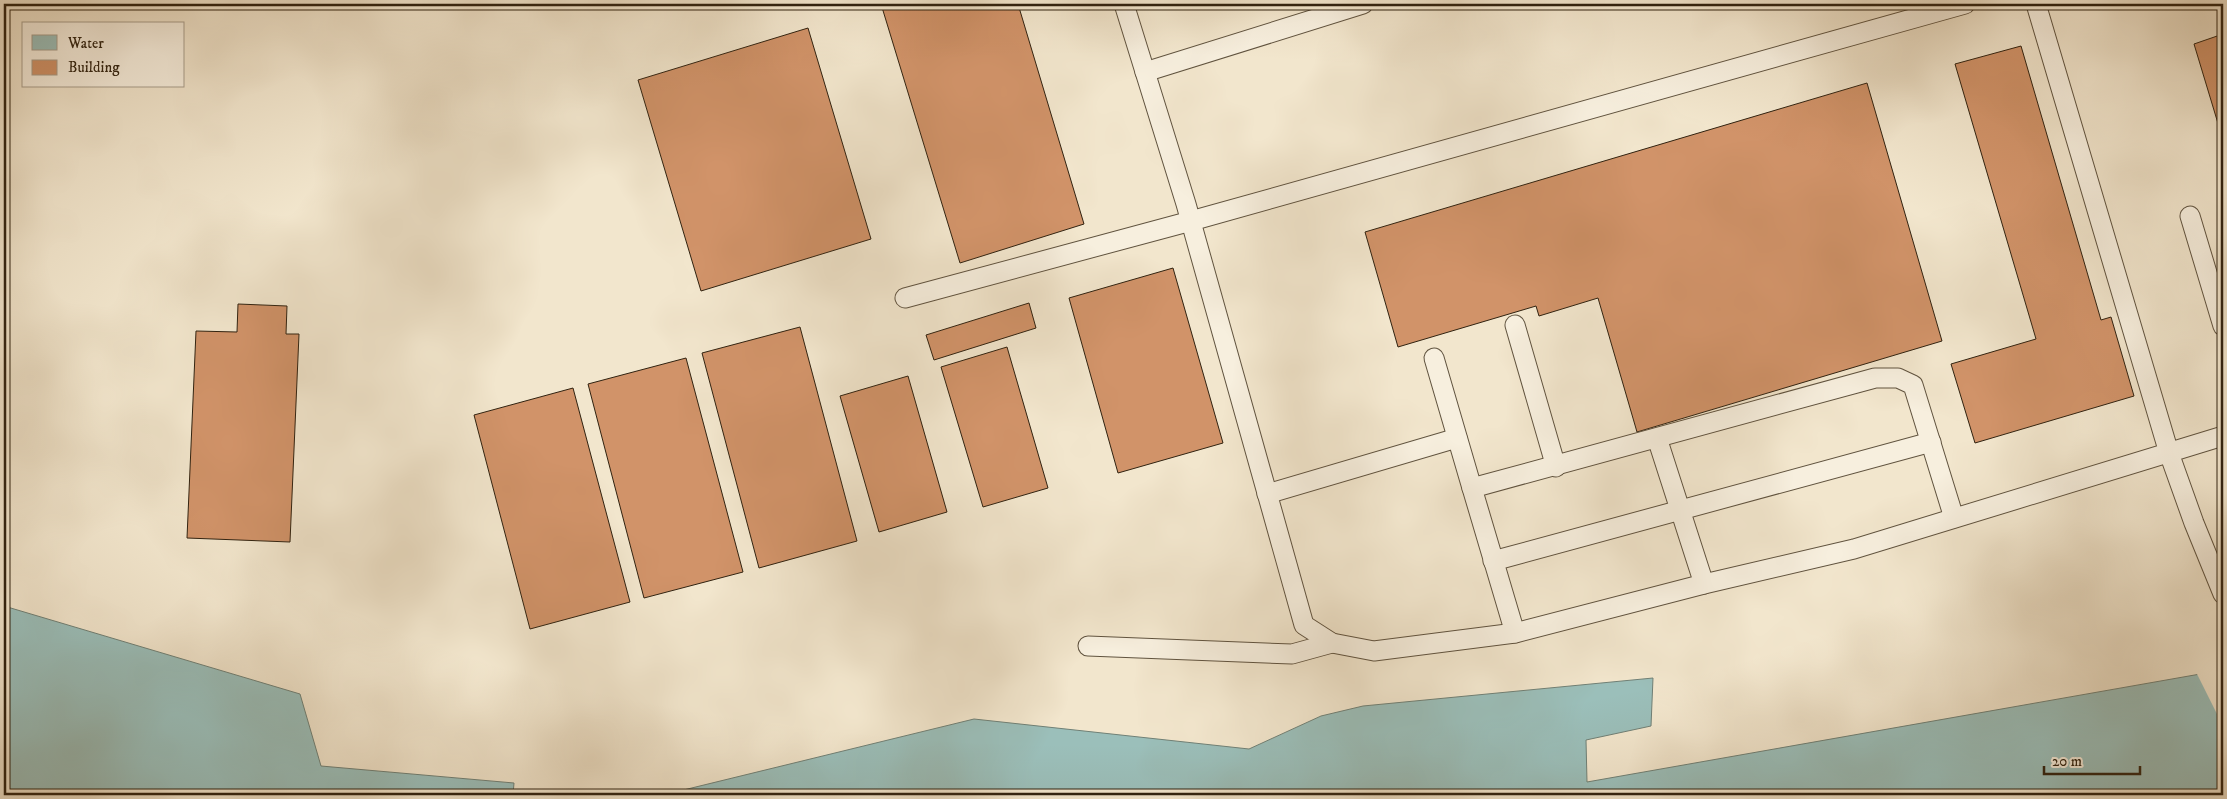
<svg xmlns="http://www.w3.org/2000/svg" width="2227" height="799" viewBox="0 0 2227 799" font-family="'IM FELL DW Pica',serif">
<rect width="100%" height="100%" fill="#f2e6cd"/>
<filter id="stains"><feTurbulence type="fractalNoise" baseFrequency=".004" numOctaves="4"/><feColorMatrix values="0 0 0 0 .2 0 0 0 0 .09 0 0 0 0 .02 0 0 0 .5 -.17"/></filter>
<radialGradient id="worn" r=".72"><stop offset=".6" stop-color="#630" stop-opacity="0"/><stop offset="1" stop-color="#630" stop-opacity=".3"/></radialGradient>
<g fill="#9bbfba" stroke="#708076">
<polygon points="4,606 300,694 321,766 514,783 513,795 4,795"/>
<polygon points="2223,670 2223,795 663,795 974,719 1249,749 1321,716 1363,706 1653,678 1651,726 1586,740 1587,782"/>
</g>
<polygon fill="#f2e6cd" points="2223,668 2223,726 2196,672"/>
<g fill="#d19369" stroke="#302210">
<polygon points="881,4 1018,4 1084,224 960,263"/>
<polygon points="808,28 871,239 701,291 638,80"/>
<polygon points="2223,34 2223,140 2194,44"/>
<polygon points="2021,46 2101,320 2111,317 2134,396 1975,443 1951,364 2036,339 1955,64"/>
<polygon points="1867,83 1942,341 1637,432 1598,298 1539,316 1536,306 1398,347 1365,232"/>
<polygon points="1173,268 1223,443 1118,473 1069,298"/>
<polygon points="1029,303 1036,328 934,360 926,335"/>
<polygon points="238,304 287,306 286,334 299,334 290,542 187,538 196,331 237,332"/>
<polygon points="800,327 857,541 759,568 702,353"/>
<polygon points="1007,347 1048,488 983,507 941,367"/>
<polygon points="686,358 743,572 644,598 588,384"/>
<polygon points="908,376 947,512 879,532 840,396"/>
<polygon points="573,388 630,602 530,629 474,415"/>
</g>
<g fill="none" stroke-linecap="round" stroke-linejoin="round">
<g stroke="#60533f" stroke-width="21">
<g id="service">
<polyline points="1124,4 1186,204 1304,625 1332,643 1374,651 1515,633 1704,584 1854,549 2223,436"/>
<polyline points="2036,4 2169,453 2194,523 2223,594"/>
<polyline points="1145,72 1363,4"/>
<polyline points="2190,216 2223,326"/>
<polyline points="905,298 1191,221 1965,4"/>
<polyline points="1515,325 1556,467"/>
<polyline points="1434,358 1472,488"/>
<polyline points="1657,438 1704,584"/>
<polyline points="1267,494 1457,438"/>
<polyline points="1493,561 1931,442"/>
<polyline points="1515,633 1472,488 1875,378 1898,378 1913,385 1954,518"/>
<polyline points="1088,646 1292,654 1332,643"/>
</g>
</g>
<use href="#service" stroke="#f7efde" stroke-width="19"/>
</g>
<rect width="2227" height="799" fill="none" stroke="#f2e6cd" stroke-width="20"/>
<rect x="5" y="5" width="2217" height="789" fill="none" stroke="#302210" stroke-width="2.5"/>
<rect x="10" y="10" width="2207" height="779" fill="none" stroke="#302210"/>
<rect x="22" y="22" width="162" height="65" fill="#f7efde" stroke="#a79d8c"/>
<rect x="32" y="35" width="25" height="15" fill="#9bbfba" stroke="#a79d8c"/>
<text x="68" y="48" font-size="15" fill="#302210">Water</text>
<rect x="32" y="60" width="25" height="15" fill="#d19369" stroke="#a79d8c"/>
<text x="68" y="72" font-size="15" fill="#302210">Building</text>
<path d="M2044 766v8h96v-8" fill="none" stroke="#302210" stroke-width="2.5"/>
<text x="2052" y="766" font-size="15" fill="#302210" stroke="#f7efde" stroke-width="4" paint-order="stroke">20 m</text>
<rect width="100%" height="100%" filter="url(#stains)"/>
<rect width="100%" height="100%" fill="url(#worn)"/>
</svg>
